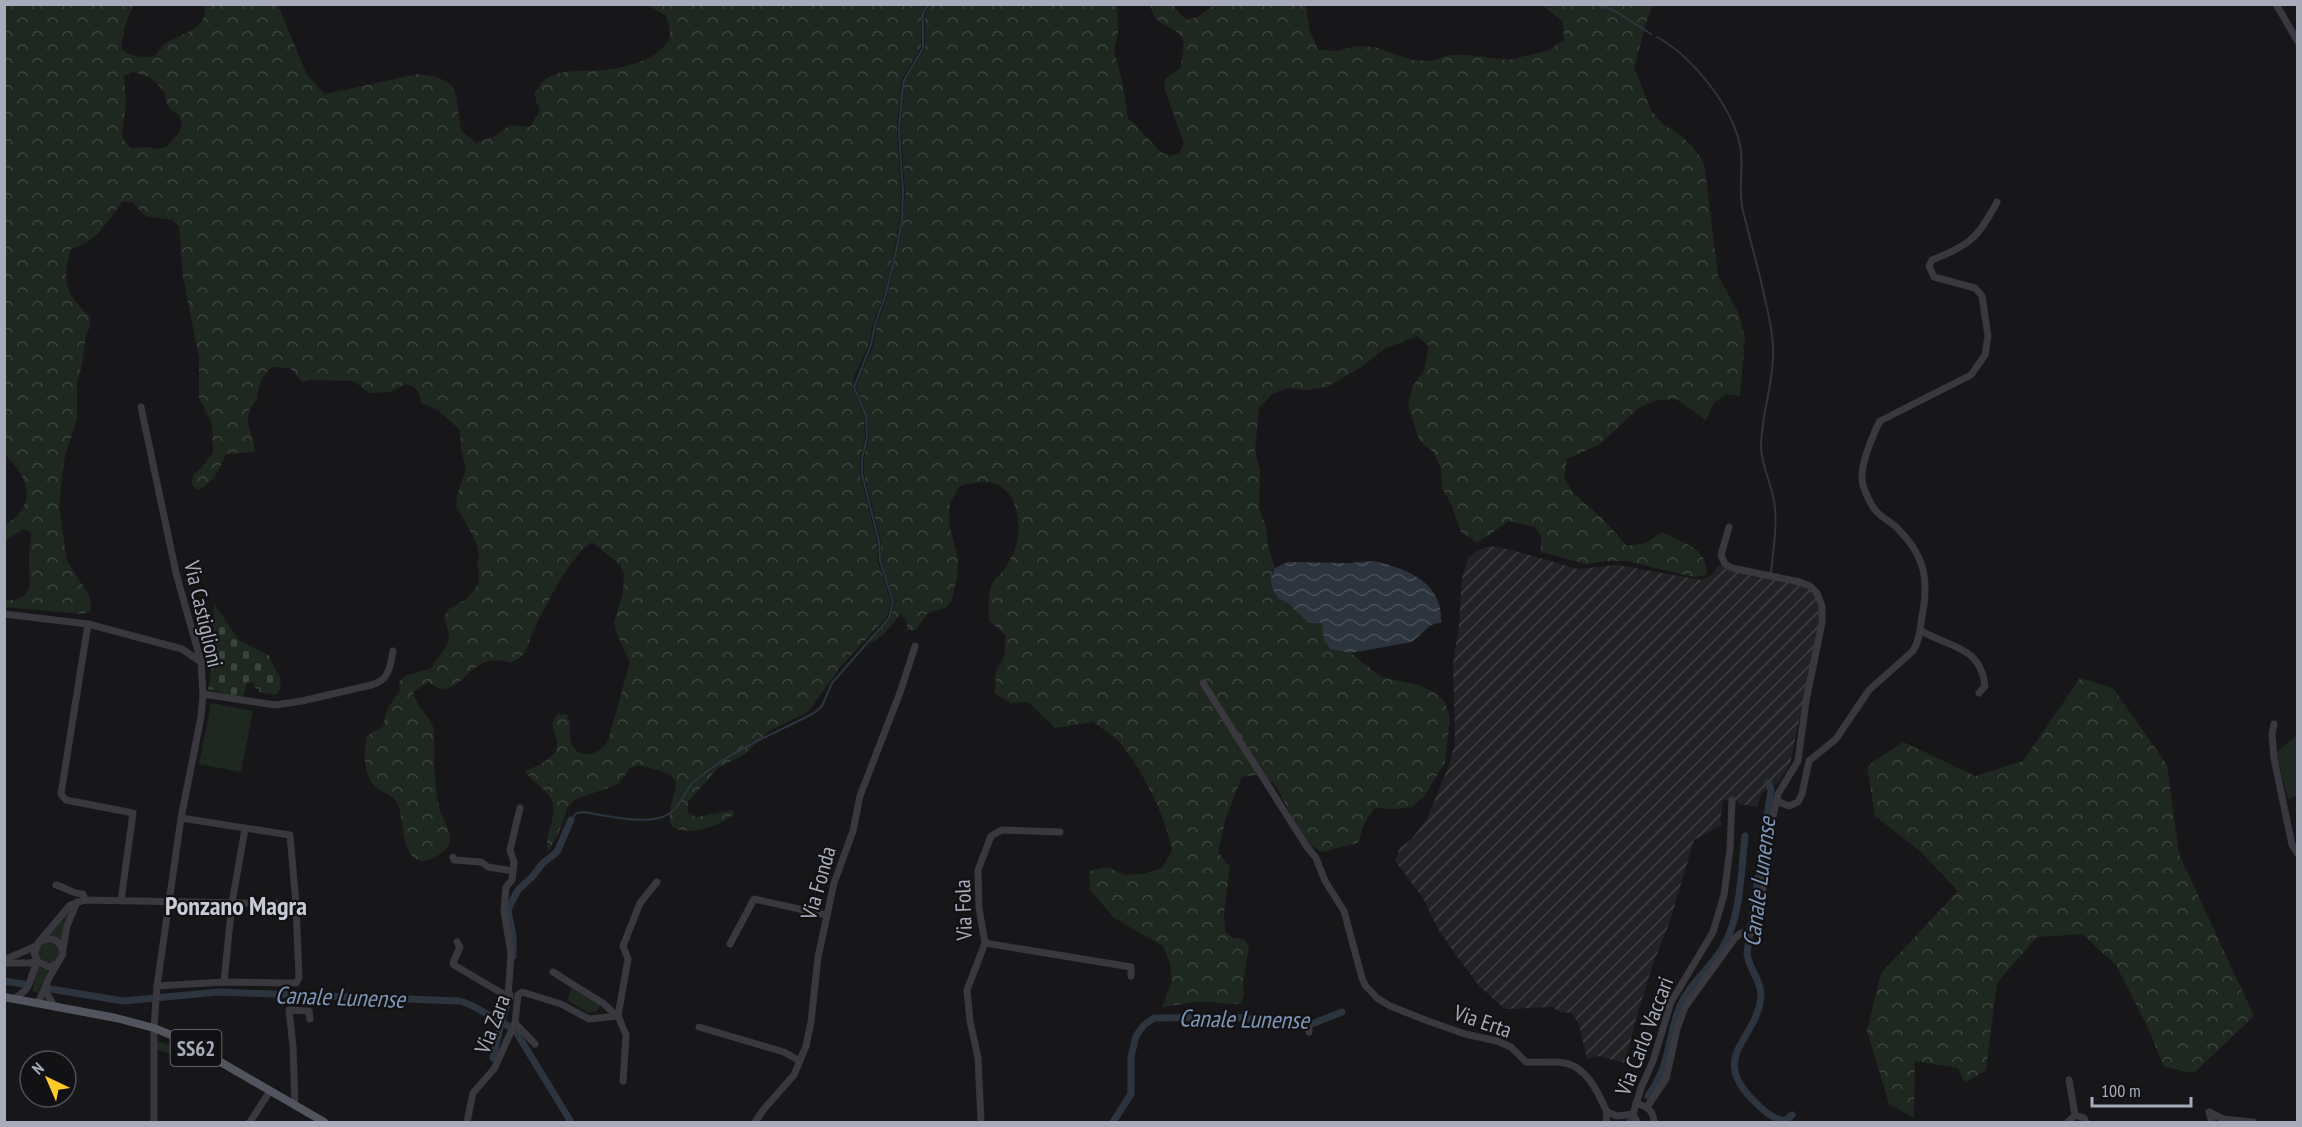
<svg xmlns="http://www.w3.org/2000/svg" width="2302" height="1127" viewBox="0 0 2302 1127" font-family="'PT Sans Narrow',sans-serif">
<defs>
<pattern id="industrial-furrows" width="10" height="10" patternUnits="userSpaceOnUse" patternTransform="scale(1.5)"><rect width="10" height="10" fill="#232326"/><path d="M-1 1l2-2M0 10L10 0M9 11l2-2" fill="none" stroke="#404043"/></pattern>
<pattern id="forest-crowns" width="20" height="18" patternUnits="userSpaceOnUse" patternTransform="scale(1.5)"><rect width="20" height="18" fill="#1e2820"/><path d="M2 6a3 3 0 1 1 6 0M12 15a3 3 0 1 1 6 0" fill="none" stroke="#3c443e"/></pattern>
<pattern id="cemetery-stones" width="16" height="16" patternUnits="userSpaceOnUse" patternTransform="scale(1.5)"><rect width="16" height="16" fill="#1e2820"/><path d="M2 7V4a2 2 0 0 1 4 0v3zM10 15v-3a2 2 0 0 1 4 0v3z" fill="#3c443e"/></pattern>
<pattern id="water-waves" width="16" height="10" patternUnits="userSpaceOnUse" patternTransform="scale(1.5)"><rect width="16" height="10" fill="#2c343e"/><path d="M0 5q4-4 8 0t8 0" fill="none" stroke="#484f58"/></pattern>
</defs>
<rect width="100%" height="100%" fill="#171719"/>
<polygon fill="url(#industrial-furrows)" points="1490,546 1512,550 1578,569 1617,565 1702,580 1712,575 1720,564 1726,569 1801,584 1813,591 1819,605 1818,629 1790,764 1779,782 1762,793 1757,807 1738,804 1738,801 1723,800 1720,821 1722,821 1722,825 1694,840 1670,921 1652,967 1636,1019 1625,1063 1598,1056 1587,1059 1579,1025 1572,1013 1560,1012 1553,1007 1505,1009 1480,987 1455,954 1438,929 1423,898 1395,861 1400,848 1412,839 1428,817 1449,765 1455,743 1453,664 1459,624 1462,578 1468,558 1478,550"/>
<g fill="#1e2820">
<polygon points="211,703 253,711 241,772 199,764"/>
<polygon points="2297,735 2297,796 2288,799 2276,753"/>
<polygon points="73,905 63,940 48,935"/>
<circle cx="49" cy="952" r="11"/>
<polygon points="38,968 46,969 48,972 37,993 33,992 34,974"/>
<polygon points="572,988 600,1006 598,1011 588,1013 567,1000"/>
<polygon points="158,1041 181,1050 188,1048 199,1054 191,1062 156,1049"/>
</g>
<g fill="url(#forest-crowns)" fill-rule="evenodd">
<path d="M 5,4 L 133,5 L 124,29 L 121,48 C 130,57 143,58 155,56 C 159,51 162,45 168,42 C 184,33 209,28 204,5 L 278,5 L 307,75 L 325,94 L 418,74 L 437,77 L 451,84 L 456,95 L 461,131 L 476,143 L 495,136 L 510,125 L 530,127 L 540,110 L 534,94 C 537,89 541,83 546,79 C 563,68 586,72 605,70 C 624,68 667,58 670,34 C 670,29 667,21 666,16 L 648,5 L 926,5 L 922,13 L 921,47 L 902,79 L 900,92 L 897,130 L 901,192 L 900,220 L 894,251 L 885,293 L 873,323 L 869,345 L 855,374 L 852,387 L 864,416 L 865,437 L 860,459 L 860,474 L 877,542 L 878,562 L 891,602 L 887,617 L 841,666 L 811,708 L 804,714 L 769,731 L 745,754 L 718,768 L 688,802 L 688,812 L 696,817 L 733,810 L 734,815 C 716,826 692,837 672,827 C 665,812 676,797 676,781 L 670,775 L 661,771 L 639,765 L 630,768 L 618,784 L 574,800 L 568,807 L 558,835 L 548,851 C 543,835 559,816 551,799 C 545,788 532,782 525,771 L 542,764 L 556,752 L 557,742 L 552,723 L 557,715 L 567,714 C 573,727 568,732 571,742 C 578,762 600,755 608,741 L 630,662 L 616,632 L 614,622 L 623,593 L 624,574 L 620,565 L 592,542 C 569,557 546,606 533,631 C 530,637 529,646 525,652 C 521,658 516,660 510,663 C 469,646 459,709 429,682 L 413,692 C 416,707 429,715 434,729 C 435,754 433,782 439,807 C 441,817 452,831 450,841 C 449,850 438,856 430,859 C 400,870 405,820 398,805 C 394,795 385,794 377,788 C 363,777 363,752 367,736 L 383,726 L 388,707 L 400,691 L 399,682 L 405,676 L 432,668 C 436,657 450,646 449,637 C 449,630 445,623 444,617 L 449,609 L 466,599 L 473,592 L 478,584 L 479,574 L 477,565 L 479,555 L 476,542 L 456,505 L 457,496 L 466,469 L 461,449 L 460,430 L 438,410 L 421,403 C 420,392 417,387 406,384 L 389,392 L 369,393 L 354,381 L 311,380 L 302,382 L 290,368 L 272,367 C 261,376 258,387 257,400 C 239,416 253,433 255,452 L 226,454 C 218,470 216,482 198,490 L 191,484 L 194,474 L 201,468 L 213,453 L 212,424 L 199,398 L 199,359 L 183,276 L 179,226 L 172,220 L 145,216 L 132,202 L 122,202 C 107,222 97,242 71,249 C 61,283 66,294 90,317 L 90,327 L 86,335 L 82,364 L 77,382 L 77,419 L 64,460 L 59,507 L 67,561 L 90,597 L 91,611 L 82,614 L 5,607 L 5,600 C 36,601 29,583 29,561 C 28,551 32,543 31,533 L 23,529 L 5,541 L 5,525 C 38,505 30,477 4,454 ZM 133,72 L 151,78 L 165,92 L 166,102 L 171,110 L 179,115 L 182,124 L 179,133 L 166,147 L 157,149 L 149,147 L 131,148 L 124,141 L 122,132 L 126,104 L 124,76 Z"/>
<path d="M 930,5 L 1117,5 L 1118,33 L 1114,52 L 1122,80 L 1128,118 L 1161,152 L 1170,156 L 1179,153 L 1184,144 L 1164,88 L 1165,79 L 1180,68 C 1189,28 1182,38 1155,18 L 1150,5 L 1173,5 L 1181,15 L 1188,20 L 1197,17 L 1214,5 L 1306,5 L 1309,29 L 1318,50 L 1338,51 L 1356,46 L 1375,47 L 1412,60 L 1431,61 L 1449,55 L 1469,55 L 1508,60 L 1547,51 L 1564,40 L 1563,22 L 1542,5 L 1653,5 C 1644,24 1641,46 1634,67 L 1651,110 L 1663,124 L 1679,134 L 1693,147 L 1704,163 L 1718,275 L 1739,314 L 1745,339 L 1740,396 L 1726,394 L 1714,403 L 1706,420 L 1676,399 L 1658,400 L 1640,407 L 1600,444 L 1567,459 L 1564,478 L 1574,494 L 1602,518 L 1627,546 L 1646,543 L 1662,532 C 1683,544 1707,546 1707,575 L 1693,577 L 1627,561 L 1605,561 L 1586,564 L 1541,552 L 1541,536 L 1535,527 L 1509,521 L 1477,543 L 1461,532 L 1451,504 L 1442,488 L 1441,468 L 1433,452 L 1419,440 L 1408,405 L 1413,386 L 1424,370 L 1429,346 L 1417,336 L 1384,349 L 1363,366 L 1327,387 L 1308,390 L 1289,388 L 1272,394 L 1259,408 L 1255,451 L 1260,470 L 1259,509 L 1266,526 L 1268,545 L 1275,568 L 1271,578 L 1279,599 L 1289,604 L 1309,622 L 1322,622 L 1330,649 L 1351,653 L 1381,677 L 1419,685 L 1435,693 L 1445,702 L 1450,719 L 1445,762 L 1425,795 L 1412,807 L 1394,809 L 1374,808 L 1364,824 L 1358,843 L 1322,852 L 1307,843 L 1275,785 L 1261,774 L 1242,777 L 1226,818 L 1218,852 L 1230,867 L 1224,912 L 1225,932 L 1233,938 L 1243,939 L 1249,946 L 1243,984 L 1244,994 L 1241,1003 C 1227,1006 1215,1001 1201,1002 C 1188,1002 1176,1006 1162,1007 L 1172,982 L 1170,963 L 1163,946 L 1114,918 L 1090,890 L 1089,871 L 1108,867 L 1125,875 L 1144,874 L 1162,868 L 1172,851 C 1165,814 1145,776 1122,745 C 1115,736 1102,729 1093,722 L 1055,728 L 1028,702 L 1010,703 L 995,693 L 996,672 L 1005,654 L 1005,635 L 989,620 C 989,609 987,595 992,584 C 995,578 1001,574 1004,570 C 1008,564 1012,556 1015,549 C 1022,528 1020,495 996,484 C 985,479 971,483 960,486 L 950,503 L 949,523 L 958,560 L 957,578 L 951,602 L 945,608 L 936,610 L 927,614 L 916,630 L 907,630 L 907,621 L 901,614 L 883,635 L 871,643 L 871,640 L 890,619 L 895,602 L 881,561 L 881,542 L 864,474 L 864,459 L 869,437 L 867,416 L 856,386 L 873,346 L 877,324 L 888,294 L 897,251 L 903,221 L 905,192 L 901,130 L 903,92 L 905,80 L 925,48 L 925,14 Z"/>
<polygon points="2080,678 2113,688 2167,765 2179,854 2254,1016 2194,1073 2164,1067 2149,1030 2116,965 2082,934 2037,937 1997,983 1986,1070 1965,1083 1958,1068 1915,1061 1914,1118 1889,1104 1867,1031 1881,973 1958,891 1921,852 1875,816 1867,766 1903,742 1975,776 2023,761"/>
</g>
<polygon fill="url(#cemetery-stones)" points="214,604 239,640 268,655 281,679 280,688 276,695 259,692 260,689 254,688 254,683 247,682 243,698 208,689 215,650 213,644"/>
<path fill="url(#water-waves)" d="M 1372,561 C 1404,567 1444,582 1441,622 L 1431,625 L 1412,642 L 1351,653 L 1330,649 L 1324,640 L 1322,623 L 1309,623 L 1289,604 L 1279,599 L 1272,588 L 1271,578 L 1275,568 L 1288,562 L 1349,563 Z"/>
<g fill="none" stroke-linecap="round" stroke-linejoin="round">
<g stroke="#2c343e" stroke-width="2">
<polyline points="1599,4 1615,11 1651,34"/>
<path d="M 1657,37 C 1693,57 1735,109 1741,151 C 1743,170 1738,192 1743,211 C 1749,234 1755,257 1761,281 C 1766,307 1774,330 1773,357 C 1772,388 1761,417 1761,448 C 1762,466 1771,483 1774,501 C 1778,524 1773,550 1771,573"/>
<path d="M 571,820 L 576,813 L 585,812 C 605,816 644,824 662,817 C 681,811 682,792 695,781 C 729,751 774,734 814,713 L 822,706 L 832,683 L 889,618 L 893,602 L 880,561 L 879,542 L 862,474 L 862,459 L 867,437 L 866,416 L 854,387 L 871,345 L 875,324 L 886,294 L 896,251 L 902,220 L 903,192 L 899,130 L 902,92 L 904,80 L 923,48 L 923,13 L 929,4"/>
</g>
<g stroke="#2c343e" stroke-width="7">
<path d="M 1768,783 L 1771,790 L 1747,953 C 1748,968 1762,981 1761,997 C 1757,1039 1710,1055 1751,1098 C 1762,1109 1770,1118 1785,1121 L 1792,1115"/>
<polyline points="513,956 513,936 508,911 510,905 518,890 532,877 543,863 557,852 571,820"/>
<polyline points="4,981 23,984"/>
<polyline points="51,989 123,1001 219,992 460,1001 473,1006 515,1030 571,1122"/>
<polyline points="502,1020 510,994"/>
<polyline points="493,1058 500,1027"/>
<path d="M 1648,1096 C 1671,1065 1667,1038 1680,1006 C 1690,983 1711,968 1723,947 C 1741,917 1741,870 1745,836"/>
<polyline points="1113,1122 1131,1094 1131,1057 1136,1036 1144,1025 1154,1018 1232,1017 1309,1025 1342,1012"/>
<polyline points="1629,1122 1630,1121"/>
</g>
<g stroke="#38383e" stroke-width="7">
<polyline points="2276,4 2298,42"/>
<polyline points="141,407 176,573 201,662 203,694 201,717 181,818 157,986 154,1028 154,1122"/>
<polyline points="4,614 88,624 182,649 201,662"/>
<polyline points="88,624 61,794 66,800 133,813 121,901"/>
<path d="M 1920,630 C 1948,648 1981,645 1985,686 L 1979,693"/>
<path d="M 1203,683 L 1307,847 L 1316,858 L 1325,881 L 1344,911 L 1362,978 L 1365,985 L 1377,998 L 1390,1006 L 1428,1021 L 1465,1034 L 1497,1041 L 1511,1047 L 1526,1062 C 1539,1063 1552,1061 1565,1063 C 1588,1068 1598,1093 1607,1112 L 1617,1116 L 1633,1114 L 1637,1122"/>
<path d="M 203,694 L 275,705 L 302,701 L 371,685 C 389,681 390,667 393,651"/>
<polyline points="2274,724 2272,734 2274,758 2292,845 2298,854"/>
<path d="M 1777,801 L 1789,806 L 1798,802 L 1802,794 L 1809,761 L 1836,739 L 1869,690 L 1913,651 C 1921,638 1920,625 1923,611 C 1929,577 1923,553 1897,528 C 1891,522 1882,518 1876,511 C 1870,504 1862,487 1862,478 C 1861,464 1873,434 1880,421 L 1971,375 L 1985,355 L 1988,336 L 1982,296 L 1975,288 L 1934,277 L 1929,266 L 1932,260 C 1970,245 1978,238 1997,202"/>
<polyline points="181,818 290,835 296,904"/>
<polyline points="453,857 454,860 481,862 488,867 513,871 512,880 506,887 504,911 511,954 508,997"/>
<polyline points="513,871 514,862 510,850 520,808"/>
<path d="M 56,885 C 67,888 72,894 83,894 L 85,900"/>
<polyline points="39,942 70,905 85,900 296,904 299,978 296,983 224,982 157,986"/>
<polyline points="457,942 460,947 453,963 454,965 510,998"/>
<polyline points="985,943 1131,967 1131,976"/>
<polyline points="730,944 754,899 826,915"/>
<polyline points="63,950 67,926 77,902"/>
<polyline points="4,960 36,946"/>
<polyline points="4,963 30,963 37,960"/>
<polyline points="553,972 604,1004 616,1015"/>
<polyline points="224,982 232,903 245,829"/>
<polyline points="47,986 47,994 55,1007"/>
<path d="M 15,998 C 35,986 27,979 38,962"/>
<path d="M 38,1003 L 49,978 L 63,954 C 62,940 51,935 39,942 L 34,953 L 38,962 L 49,967 L 57,964"/>
<polyline points="618,1016 628,959 623,946 640,903 657,882"/>
<polyline points="1308,1021 1309,1032"/>
<polyline points="515,1023 535,1044"/>
<polyline points="699,1027 784,1052 800,1061"/>
<polyline points="2069,1080 2075,1115"/>
<path d="M 1636,1103 C 1648,1107 1653,1110 1654,1122"/>
<polyline points="295,1106 293,1047 289,1010 309,1011 310,1019"/>
<polyline points="1647,1107 1666,1079 1677,1029 1685,1007 1735,938 1741,933 1754,932 1758,926 1772,821 1778,794 1798,761 1806,701 1822,623 1822,606 1817,593 1810,586 1800,582 1732,568 1725,564 1721,555 1729,527"/>
<polyline points="1633,1114 1641,1088 1653,1061 1671,1002 1713,932 1724,895 1730,849 1732,800"/>
<polyline points="250,1122 270,1091"/>
<polyline points="467,1122 473,1093 494,1069 515,1023 518,995 522,992 561,1004 589,1019 618,1016 626,1035 623,1081"/>
<polyline points="755,1122 764,1109 794,1075 806,1046 811,1022 818,957 834,883 853,831 860,796 901,690 915,646"/>
<polyline points="981,1122 978,1058 970,1021 967,990 985,943 979,908 978,870 991,836 1002,830 1060,832"/>
<polyline points="1606,1122 1607,1112"/>
<polyline points="2068,1122 2075,1115 2084,1118 2086,1122"/>
<polyline points="2212,1122 2209,1112 2223,1119 2253,1122"/>
</g>
<polyline stroke="#53555e" stroke-width="8" points="4,997 116,1018 154,1028 181,1039 324,1122"/>
</g>
<g text-anchor="middle" dominant-baseline="central" stroke-width="4.5" stroke-linejoin="round" paint-order="stroke">
<rect fill="#121214" stroke="#7b7e88" stroke-width="1.5" x="170.5" y="1030" width="51" height="36" rx="4.5"/>
<g font-size="21" font-weight="bold" fill="#a8acba">
<text x="196" y="1048">SS62</text>
</g>
<g font-size="22" fill="#a8acba" stroke="#121214">
<text transform="translate(204 614) rotate(77)">Via Castiglioni</text>
<text transform="translate(818 883) rotate(-74)">Via Fonda</text>
<text transform="translate(963 910) rotate(-92)">Via Fola</text>
<text transform="translate(1483 1021) rotate(19)">Via Erta</text>
<text transform="translate(492 1024) rotate(-69)">Via Zara</text>
<text transform="translate(1644 1036) rotate(-69)">Via Carlo Vaccari</text>
</g>
<g font-size="24" font-style="italic" fill="#7d96b7" stroke="#121214">
<text transform="translate(1759 882) rotate(-83)">Canale Lunense</text>
<text transform="translate(340 997) rotate(2)">Canale Lunense</text>
<text transform="translate(1244 1019) rotate(1)">Canale Lunense</text>
</g>
<g font-size="26" font-weight="bold" fill="#c9ccd6" stroke="#121214">
<text x="236" y="905">Ponzano Magra</text>
</g>
</g>
<rect width="2302" height="1127" fill="none" stroke="#a8acba" stroke-width="12"/>
<g transform="translate(48 1079) rotate(316)"><circle r="28" fill="#121214" stroke="#4e5056" stroke-width="1.5"/>
<path d="M0-4.5L10 22L0 15L-10 22Z" fill="#fecc2a"/>
<text y="-9" font-size="16" font-weight="bold" text-anchor="middle" fill="#a8acba">N</text>
</g>
<path d="M2092 1097v9h99v-9" fill="none" stroke="#a8acba" stroke-width="3"/>
<text x="2101" y="1097" font-size="18" fill="#a8acba" stroke="#121214" stroke-width="4.5" paint-order="stroke">100 m</text>
</svg>
